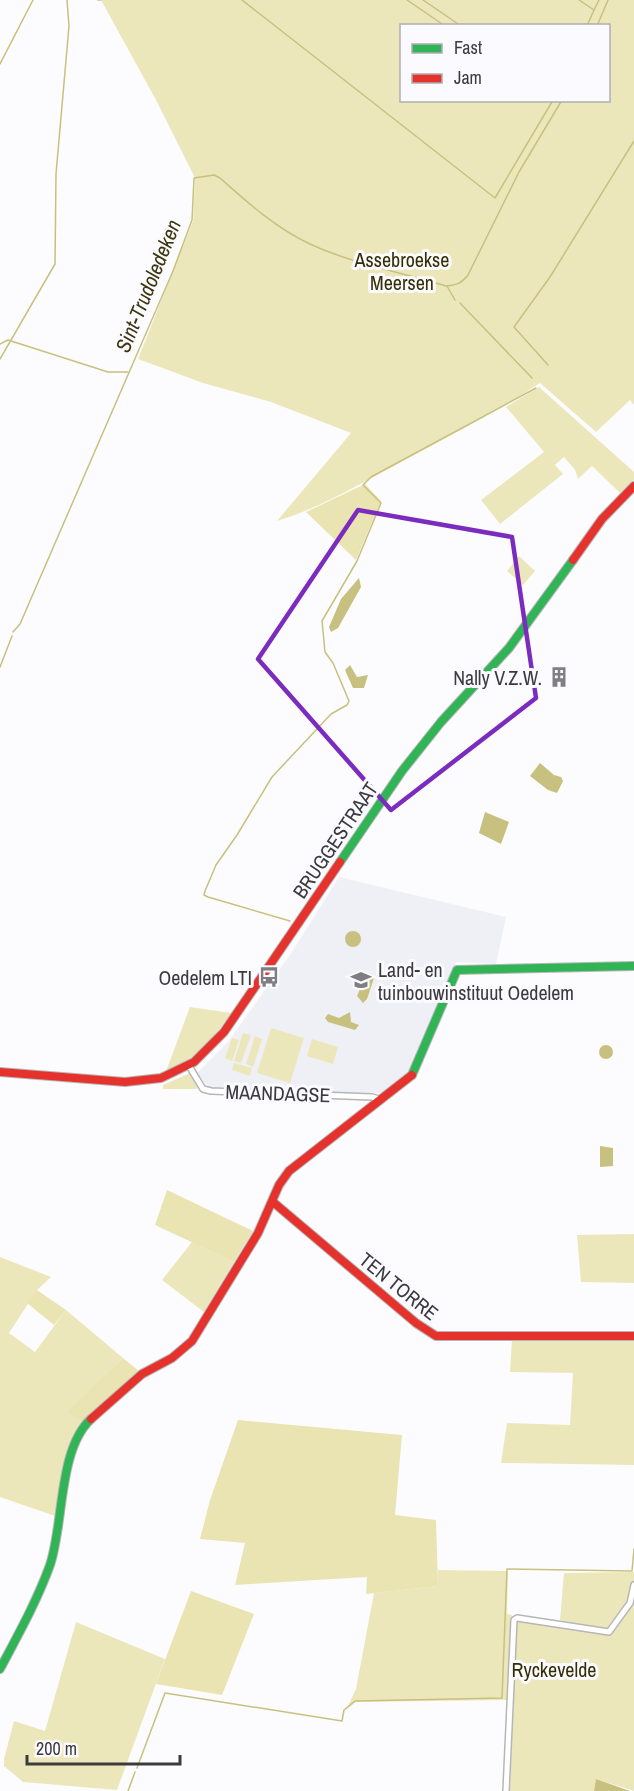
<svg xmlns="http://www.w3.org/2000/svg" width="634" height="1791" viewBox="0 0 634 1791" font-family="'Archivo Narrow',sans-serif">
<rect width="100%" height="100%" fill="#fcfcfe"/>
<polygon fill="#efeff6" points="339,877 506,917 496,964 456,962 413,1070 387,1092 351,1094 209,1088 197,1073 228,1042 292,952"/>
<g fill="#ece7bb" fill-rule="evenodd">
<path d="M 101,0 L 634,0 L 634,405 L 630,400 L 596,432 L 540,383 C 497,412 451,435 405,460 C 363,482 323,507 277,521 L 351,433 L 271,402 L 203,383 L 138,359 L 193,221 L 195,178 L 156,100 ZM 402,26 L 608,26 L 608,100 L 402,100 Z"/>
<polygon points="539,387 634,472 634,480 620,493 592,466 578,479 575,470 564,457 555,465 563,474 500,524 481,500 544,452 506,407"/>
<polygon points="519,556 535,571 523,585 507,571"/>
<polygon points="190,1007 232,1013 202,1051 165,1074"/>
<polygon points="271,1028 304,1038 290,1083 257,1073"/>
<polygon points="243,1033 251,1035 241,1063 234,1061"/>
<polygon points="255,1036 262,1039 253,1067 246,1064"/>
<polygon points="232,1038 239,1040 232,1061 225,1058"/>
<polygon points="312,1039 338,1047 333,1064 307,1056"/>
<polygon points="234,1063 252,1068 250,1076 232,1070"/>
<polygon points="190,1073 198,1085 197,1089 163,1089 163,1085"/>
<polygon points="634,1234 634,1283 581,1282 577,1235"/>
<polygon points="192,1242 234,1262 204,1312 162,1280"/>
<polygon points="0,1257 51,1277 37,1290 9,1333 35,1352 66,1310 123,1358 68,1412 83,1422 68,1451 58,1517 0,1497"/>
<polygon points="634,1337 634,1465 501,1463 507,1423 570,1425 573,1373 510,1372 512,1339"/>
<polygon points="438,1570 508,1571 507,1614 512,1615 509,1700 356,1702 346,1710 356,1689 374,1593 438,1586"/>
<polygon points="634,1572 634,1791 596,1779 594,1791 508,1791 514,1623 519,1620 610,1629 584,1627 560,1620 564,1573"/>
<polygon points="76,1622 165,1659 117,1790 23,1782 4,1766 4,1759 14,1721 45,1731"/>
</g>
<g fill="#eae4b2">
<polygon points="365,484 381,501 356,560 306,512"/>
<polygon points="167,1190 253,1231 234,1262 155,1225"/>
<polygon points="37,1290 66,1310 54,1325 27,1303"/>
<polygon points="123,1358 140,1372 83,1422 67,1412"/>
<polygon points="238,1420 402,1435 395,1515 436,1520 438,1586 366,1594 367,1577 235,1585 245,1543 200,1539 210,1500"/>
<polygon points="191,1591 254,1614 222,1695 156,1684"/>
</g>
<g fill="#c8c07f">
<polygon points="359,578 361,587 338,628 331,632 329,627 341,599"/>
<polygon points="350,665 357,677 368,675 364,688 353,688 345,670"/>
<polygon points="540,763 554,775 561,777 563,781 557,793 548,790 530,776"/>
<polygon points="485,812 509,822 501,844 479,833"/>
<circle cx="353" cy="939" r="8"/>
<polygon points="357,971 367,973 374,978 367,999 363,1003 357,996 362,984"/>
<polygon points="350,1012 351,1022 359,1025 355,1030 328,1022 325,1018 328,1014 339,1018"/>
<circle cx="606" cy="1052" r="7"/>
<polygon points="600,1146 613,1148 613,1166 600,1167"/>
<polygon points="596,1779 630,1791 594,1791"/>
</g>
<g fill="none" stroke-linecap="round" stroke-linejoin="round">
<g stroke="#c8c07f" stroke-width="1.5">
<polyline points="98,0 101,0"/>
<polyline points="242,0 495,198 553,100"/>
<polyline points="407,0 445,26"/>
<polyline points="423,0 461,26"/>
<polyline points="579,0 594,10 599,0"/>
<polyline points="587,26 594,10"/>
<polyline points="597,26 608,0"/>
<polyline points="0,64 33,0"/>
<polyline points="447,286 455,300"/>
<polyline points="460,303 532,378"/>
<polyline points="0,344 8,340 108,372 128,372"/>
<polyline points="0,359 55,264 56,174 69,26 67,0"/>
<polyline points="548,365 514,327 550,277 634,141"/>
<path d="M 13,632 L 20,624 L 173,271 L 192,220 L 194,178 L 214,175 L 220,178 C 247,202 277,229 310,244 C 353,264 401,272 446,286 C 457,285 462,283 468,275 L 519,172 L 562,100"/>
<polyline points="0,667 12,636"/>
<polyline points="290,921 208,897 204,895 205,891 216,865 237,835 272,777 331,714 347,705 349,701 333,663 325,652 322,621 357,561 381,503 363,485 371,477 536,388"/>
<polyline points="137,1768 165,1693 342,1721 344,1710 355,1701 502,1698 507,1569 632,1571 634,1549"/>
<polyline points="128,1791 135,1772"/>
</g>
<g stroke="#b6b6b8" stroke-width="8">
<g id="street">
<polyline points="189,1066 203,1089 211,1091 372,1097 379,1099"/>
<polyline points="506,1791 514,1620 517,1618 609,1632 630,1603 634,1585"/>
</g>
</g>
<g stroke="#b6b6b8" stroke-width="10">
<g id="fast">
<polyline points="340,862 402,771 441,722 509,648 573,560"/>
<polyline points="412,1075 457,970 634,966"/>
<path d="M 0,1669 C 18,1635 37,1601 50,1565 C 64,1524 58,1449 91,1419"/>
</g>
</g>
<g stroke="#b6b6b8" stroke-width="10">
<g id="jam">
<polyline points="573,560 602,519 634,486"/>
<polyline points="0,1072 125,1082 161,1078 194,1062 224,1032 340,862"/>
<polyline points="273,1202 416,1323 436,1336 634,1336"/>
<polyline points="91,1419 142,1374 172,1358 192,1341 258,1233 279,1185 289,1171 412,1075"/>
</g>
</g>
<use href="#street" stroke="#fff" stroke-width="5"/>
<use href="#fast" stroke="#30b455" stroke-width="8"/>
<use href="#jam" stroke="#e5322d" stroke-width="8"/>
</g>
<path fill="none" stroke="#7b2cbf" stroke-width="4.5" stroke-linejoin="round" d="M 358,510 L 512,537 L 536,698 L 391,810 L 258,659 Z"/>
<defs>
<g id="building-bare" transform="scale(1.62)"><path d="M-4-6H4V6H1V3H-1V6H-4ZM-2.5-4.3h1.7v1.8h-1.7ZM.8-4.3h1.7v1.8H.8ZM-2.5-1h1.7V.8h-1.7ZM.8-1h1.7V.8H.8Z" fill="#7f7f81" stroke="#fbfbff" stroke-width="2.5" paint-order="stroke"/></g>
<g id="bus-bare" transform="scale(1.62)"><path d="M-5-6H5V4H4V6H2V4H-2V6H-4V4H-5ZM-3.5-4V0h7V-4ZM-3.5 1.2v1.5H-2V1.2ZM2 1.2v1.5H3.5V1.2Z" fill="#7f7f81" stroke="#fbfbff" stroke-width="2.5" paint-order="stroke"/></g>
<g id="school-bare" transform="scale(1.62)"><path d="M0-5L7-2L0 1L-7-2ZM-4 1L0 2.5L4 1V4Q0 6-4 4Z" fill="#7f7f81" stroke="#fbfbff" stroke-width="2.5" paint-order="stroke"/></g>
</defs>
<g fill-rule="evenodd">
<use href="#building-bare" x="559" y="677"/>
<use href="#bus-bare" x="269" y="977"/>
<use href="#school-bare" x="361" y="980"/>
</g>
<g text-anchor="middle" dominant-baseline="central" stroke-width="6" stroke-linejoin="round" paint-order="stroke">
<g font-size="20" fill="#332e04" stroke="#fbfbff">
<text x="402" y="259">Assebroekse<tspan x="402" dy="23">Meersen</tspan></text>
<text x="554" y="1669">Ryckevelde</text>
</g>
<g font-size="20" fill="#3b3b3e" stroke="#fbfbff" text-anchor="end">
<text x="542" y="677">Nally V.Z.W.</text>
<text x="378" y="969" text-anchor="start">Land- en<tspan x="378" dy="23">tuinbouwinstituut Oedelem</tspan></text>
<text x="252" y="977">Oedelem LTI</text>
</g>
<g font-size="20" fill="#3b3b3e" stroke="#fbfbff">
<text transform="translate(335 840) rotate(-56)">BRUGGESTRAAT</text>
<text transform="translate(278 1093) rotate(2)">MAANDAGSE</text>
<text transform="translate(399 1286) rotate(39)">TEN TORRE</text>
</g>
<g font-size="21" font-style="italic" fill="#3c370e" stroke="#fbfbff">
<text transform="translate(148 286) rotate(-68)">Sint-Trudoledeken</text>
</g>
</g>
<rect x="400" y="24" width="210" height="78" fill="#fbfbff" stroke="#aeaeb2" stroke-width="1.5"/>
<rect x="412" y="44" width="30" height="9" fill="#30b455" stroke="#aeaeb2" stroke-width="1.5"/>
<text x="454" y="54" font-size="18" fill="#3b3b3e">Fast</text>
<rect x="412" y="74" width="30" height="9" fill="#e5322d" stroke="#aeaeb2" stroke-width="1.5"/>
<text x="454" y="84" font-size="18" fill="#3b3b3e">Jam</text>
<path d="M27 1755v9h153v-9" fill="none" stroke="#3b3b3e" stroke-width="3"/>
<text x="36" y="1755" font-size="18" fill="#3b3b3e" stroke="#fbfbff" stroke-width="4.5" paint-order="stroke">200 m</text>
</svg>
